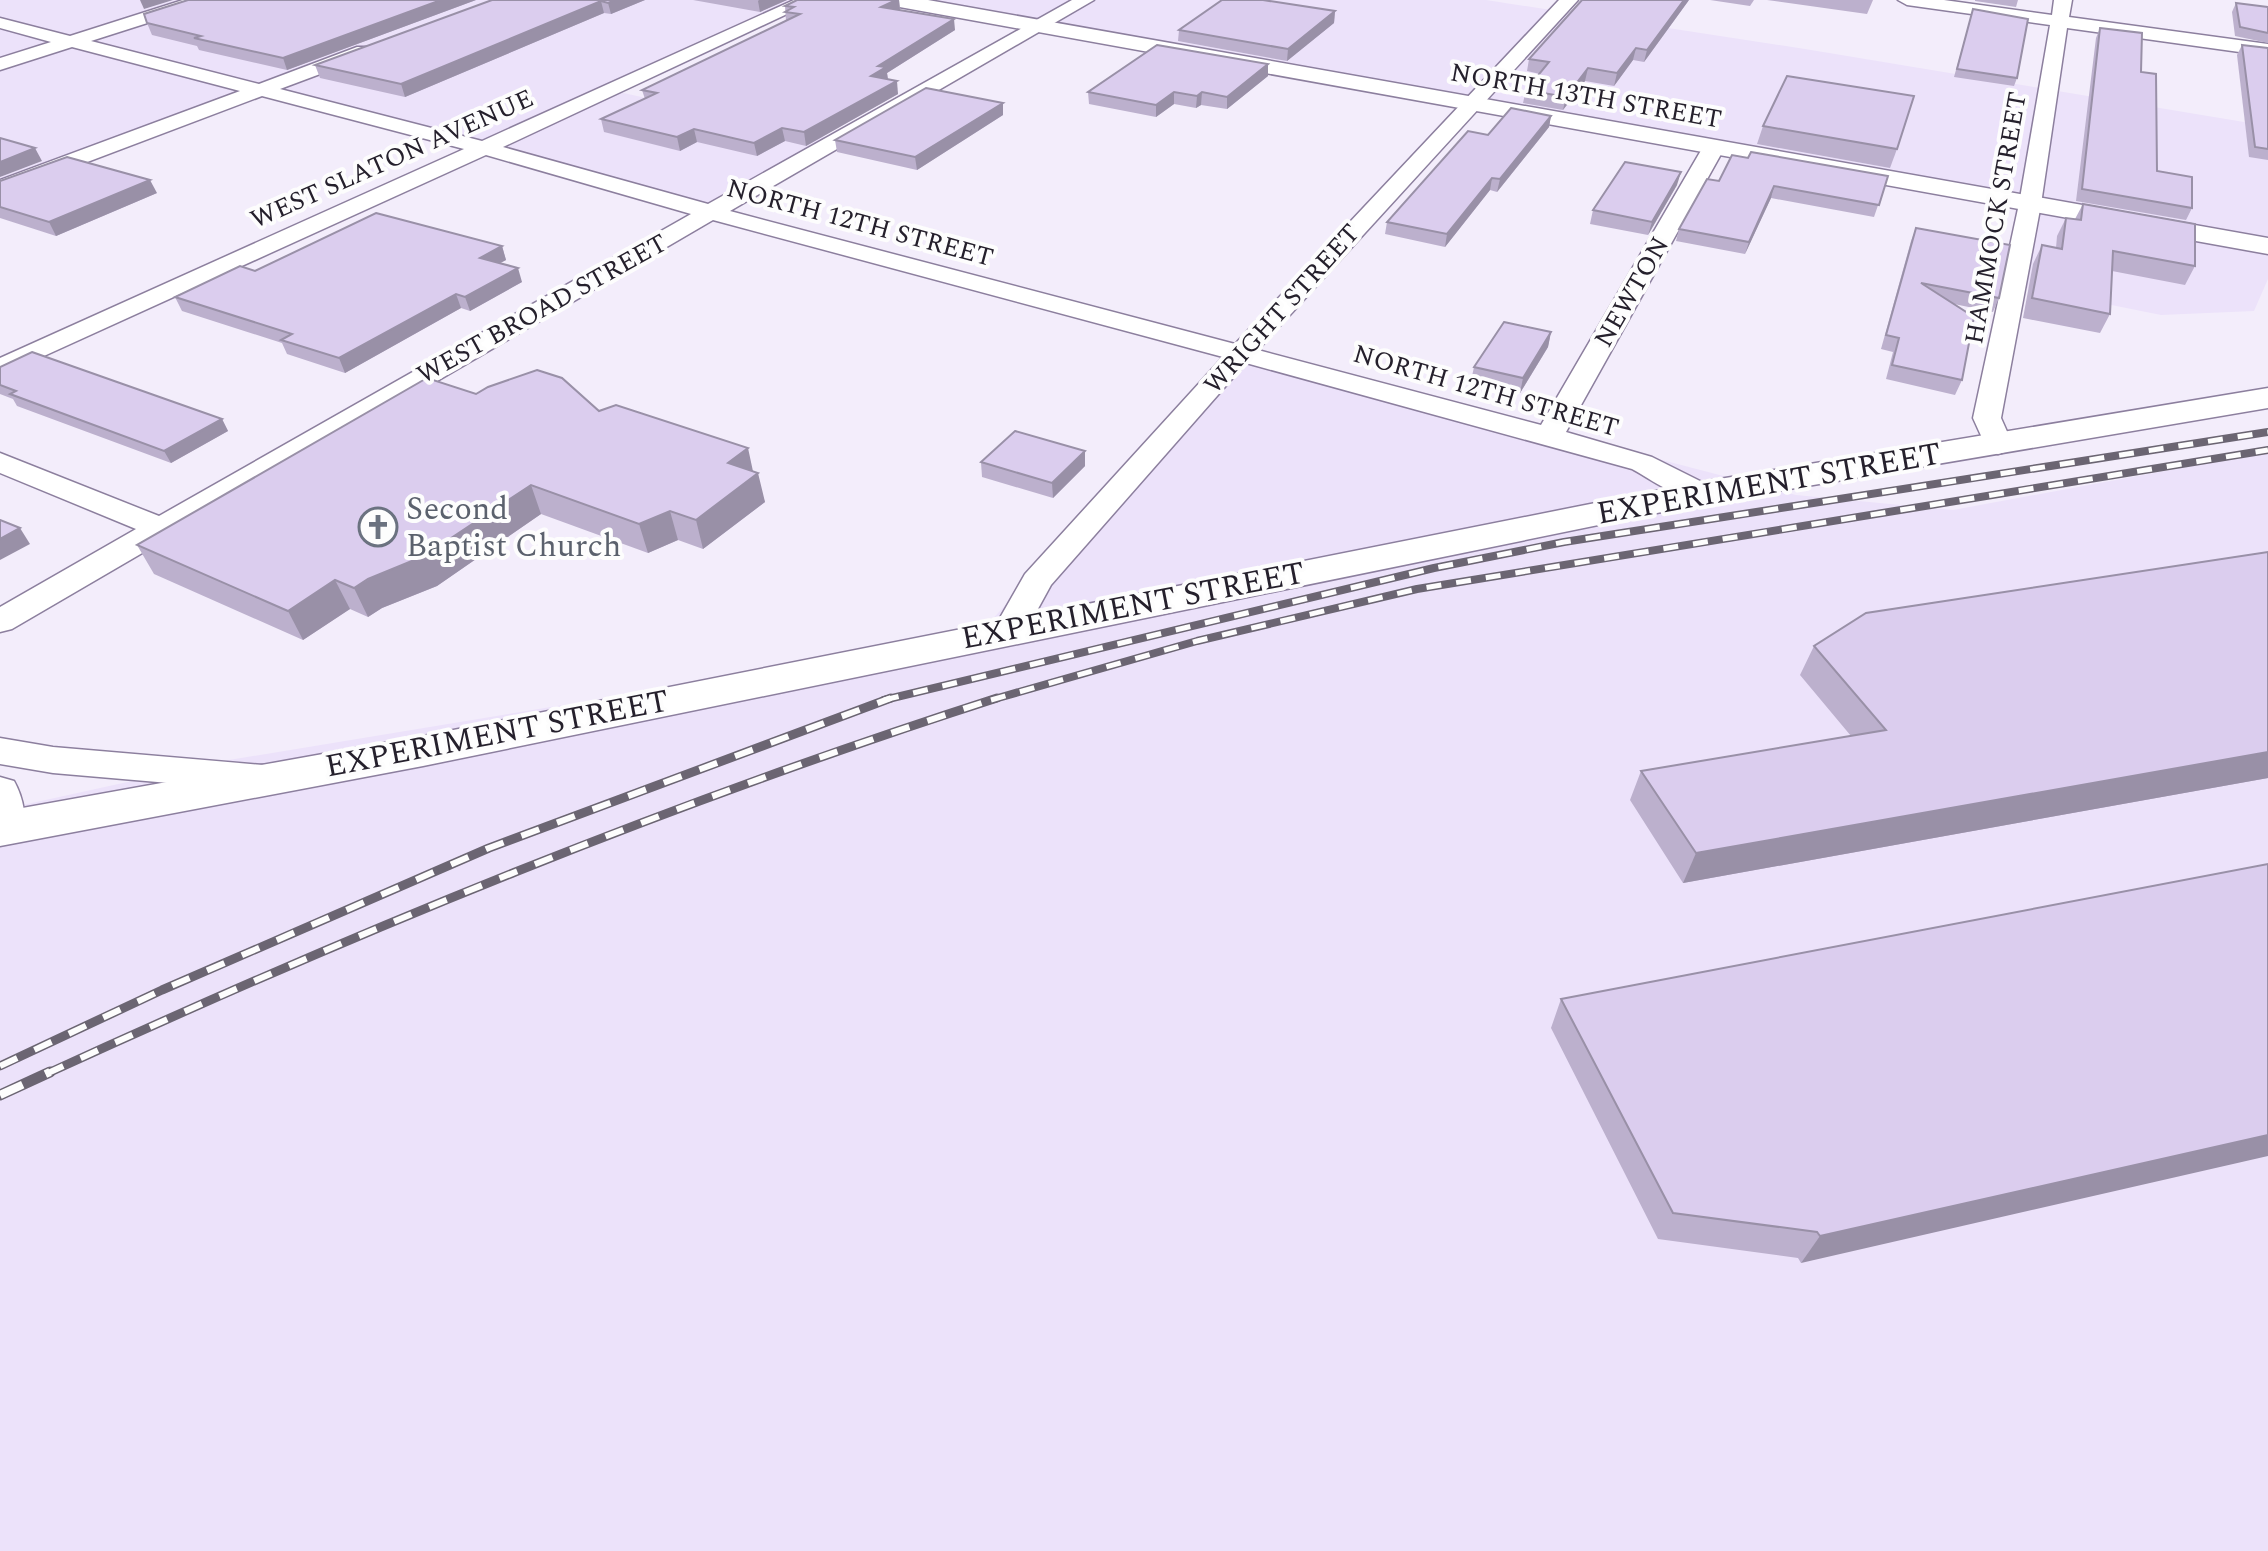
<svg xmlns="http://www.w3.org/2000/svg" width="2268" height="1551" viewBox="0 0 2268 1551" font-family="Spectral,serif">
<rect width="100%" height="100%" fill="#f3edfb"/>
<g fill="#ece2fa">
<polygon points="0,0 801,0 605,89 838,140 713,208 247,90 0,183"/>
<polygon points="903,0 1486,0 1805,49 2268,126 2268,279 2254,311 2161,315 2007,284 2016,202"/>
<polygon points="1240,350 1796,495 1953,510 2268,452 2268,1551 0,1551 0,810 223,761 976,637"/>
</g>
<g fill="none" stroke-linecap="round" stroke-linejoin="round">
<g stroke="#8c7f9e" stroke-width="3">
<g id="street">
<path d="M 183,0 L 210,0 L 207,4 L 91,41 L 259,84 L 357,47 L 371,47 L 373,51 L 371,55 L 280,89 L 482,141 L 794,0 L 817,0 L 503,147 L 708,204 L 1072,0 L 1094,0 L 730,211 L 1235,344 L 1559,0 L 1578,0 L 1258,350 L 1541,425 L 1703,147 L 1714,141 L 1721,143 L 1725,147 L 1566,432 L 1652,457 L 1712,487 L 1716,493 L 1712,499 C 1686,506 1654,481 1632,469 L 1246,363 L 1051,585 L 1022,638 L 1010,641 L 998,638 L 993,630 L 1025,574 L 1223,357 L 713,220 L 12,629 L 0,632 L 0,607 L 136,529 L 0,473 L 0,453 L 159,516 L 691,214 L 486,155 L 0,376 L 0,358 L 464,149 L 262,96 L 0,195 L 0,180 L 240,91 L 72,47 L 0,70 L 0,58 L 51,42 L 0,28 L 0,18 L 70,36 Z"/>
<polygon points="1898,0 1944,0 2052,15 2054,0 2072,0 2069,17 2268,44 2268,56 2067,28 2041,204 2001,418 2013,445 2008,451 1998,454 1988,451 1973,418 2019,204 2050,25 1907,5"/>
<polygon points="0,738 53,747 263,765 276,768 282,778 276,788 263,791 53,773 0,764"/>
<path d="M 0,777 L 14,781 C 23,797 29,822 20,838 L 6,842 L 0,841 Z"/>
</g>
</g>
<g stroke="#8c7f9e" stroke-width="3">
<g id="secondary">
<polygon points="884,0 928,0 2268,238 2268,254 894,6"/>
<polygon points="2268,388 2268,408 1701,504 423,766 0,846 0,812 423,736 1701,482"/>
</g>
</g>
<use href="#street" fill="#fff" fill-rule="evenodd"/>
<use href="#secondary" fill="#fff" fill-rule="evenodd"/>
<g stroke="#6b6572" stroke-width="8">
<g id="rail-far2">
<polyline points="884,700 1434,568 1564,542 2268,432"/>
<polyline points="991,700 1197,641 1417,589 2268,450"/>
</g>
</g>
<g stroke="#6b6572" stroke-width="9">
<g id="rail-far1">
<polyline points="0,1066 162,990 489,848 891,698"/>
<path d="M 46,1074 C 358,931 670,803 997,698"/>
</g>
</g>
<g stroke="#6b6572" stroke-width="11">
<polyline id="rail" points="0,1095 50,1072"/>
</g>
<use href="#rail-far2" stroke="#fdfdfd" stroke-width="5" stroke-dasharray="15" stroke-linecap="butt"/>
<use href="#rail-far1" stroke="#fdfdfd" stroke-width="6" stroke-dasharray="19" stroke-linecap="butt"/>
<use href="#rail" stroke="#fdfdfd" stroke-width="8" stroke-dasharray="25" stroke-linecap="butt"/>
</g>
<g fill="#bcb0cd">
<polygon points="188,0 476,0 287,70 199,50 197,46 152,35 147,23"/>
<polygon points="492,0 645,0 611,14 604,13 405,97 320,78 315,65"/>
<polygon points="693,0 787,0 760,12"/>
<polygon points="797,0 899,0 900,10 955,30 887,73 888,79 898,94 806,146 785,141 757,156 697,142 680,151 604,132 601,119 645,99 642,90 786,21 785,6"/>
<polygon points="1689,0 1644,62 1633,60 1614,86 1585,81 1563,110 1523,103 1526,90 1540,74 1527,71 1529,59"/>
<polygon points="1710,0 1754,0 1750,6"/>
<polygon points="1767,0 1873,0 1867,14"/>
<polygon points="1975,0 2018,0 2016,7 1975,1"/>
<polygon points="2236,3 2268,7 2268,43 2235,36 2232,12"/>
<polygon points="1973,9 2017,78 2014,86 1954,77"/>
<polygon points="1335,11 1334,23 1287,61 1178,41 1179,30"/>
<polygon points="2100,28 2141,72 2157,171 2192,208 2186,220 2076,201 2096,38"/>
<polygon points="2242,45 2268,48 2268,160 2249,157 2237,55"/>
<polygon points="1268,64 1268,76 1227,109 1201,105 1196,108 1174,104 1156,117 1089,104 1088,92"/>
<polygon points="1003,115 917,170 837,152 835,140"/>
<polygon points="1551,116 1549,127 1497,192 1490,190 1445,247 1385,234 1387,222 1488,135"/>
<polygon points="1763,126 1897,149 1890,168 1757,144"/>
<polygon points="1748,158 1888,176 1874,217 1771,198 1745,254 1676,241 1679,229 1719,181"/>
<polygon points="0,181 157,193 56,236 0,218"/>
<polygon points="1677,185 1648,235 1590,224 1593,210"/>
<polygon points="2083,204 2195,266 2185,285 2112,271 2110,314 2100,333 2023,318 2033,264 2042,245 2056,248 2057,236 2066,218 2075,219"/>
<polygon points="1916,228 1999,298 1993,312 1954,304 1962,380 1955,395 1886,379 1893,352 1881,349 1911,241"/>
<polygon points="502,246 506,260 500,263 522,282 470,311 461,308 345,373 287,354 282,343 182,311 175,297 255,271"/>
<polygon points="1551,332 1548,347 1520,393 1471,381 1474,367"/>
<polygon points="0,367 222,419 228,431 171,463 17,406 13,399 0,394"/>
<polygon points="476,394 599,411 753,471 765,502 703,549 678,540 648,553 541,514 437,586 382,608 368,617 350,609 303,640 154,574 137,545"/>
<polygon points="981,462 1085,466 1053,498 982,477"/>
<polygon points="2268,552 2268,778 1683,883 1630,800 1641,771 1851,736 1800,675 1814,646"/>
<polygon points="2268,864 1801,1263 1798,1258 1658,1239 1551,1028 1561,999"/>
</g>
<g fill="#9990a7">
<polygon points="140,0 173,0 144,9"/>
<polygon points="441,0 476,0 287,70 283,58"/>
<polygon points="615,0 645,0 611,14 608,3"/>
<polygon points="759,0 787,0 760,12 758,1"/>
<polygon points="896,0 899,0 900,10 881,7"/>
<polygon points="1684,0 1689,0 1644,62 1647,50"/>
<polygon points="601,1 604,13 405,97 401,84"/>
<polygon points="1335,11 1334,23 1287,61 1288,49"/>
<polygon points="954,19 955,30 887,73 888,80 871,76 878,66"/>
<polygon points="1636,48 1633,60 1614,86 1617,73"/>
<polygon points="1268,64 1268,76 1227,109 1227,97"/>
<polygon points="1588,68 1585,81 1563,110 1566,97"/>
<polygon points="897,81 898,94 806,146 804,132"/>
<polygon points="1174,92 1174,104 1156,117 1156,105"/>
<polygon points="1202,92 1201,105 1196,108 1197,96"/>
<polygon points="1003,103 1003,115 917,170 915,157"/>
<polygon points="1551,116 1549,127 1497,192 1500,179"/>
<polygon points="782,128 785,141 757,156 754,143"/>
<polygon points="694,129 697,142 680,151 677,137"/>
<polygon points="35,148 42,161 0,177 0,162"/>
<polygon points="1681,172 1677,185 1648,235 1652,222"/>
<polygon points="1492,178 1490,190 1445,247 1447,234"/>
<polygon points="150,180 157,193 56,236 49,222"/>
<polygon points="1774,186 1771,198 1745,254 1749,242"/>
<polygon points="502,246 506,260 485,271 480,258"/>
<polygon points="518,268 522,282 470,311 465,297"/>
<polygon points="456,294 461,308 345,373 339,358"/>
<polygon points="1551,332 1548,347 1520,393 1523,378"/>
<polygon points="222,419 228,431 171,463 164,451"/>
<polygon points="748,448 754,476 758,473 765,502 703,549 696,520 728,463"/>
<polygon points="1085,451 1085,466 1053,498 1052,483"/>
<polygon points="531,485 541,514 437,586 382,608 368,617 354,588"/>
<polygon points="670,511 678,540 648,553 639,524"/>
<polygon points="20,528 30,544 0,560 0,539"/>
<polygon points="335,580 350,609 303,640 288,611"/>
<polygon points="2268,752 2268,778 1683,883 1696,853"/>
<polygon points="2268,1135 2268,1156 1801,1263 1820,1236"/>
</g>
<g fill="#dbcdee" stroke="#9990a7" stroke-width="2">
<polygon points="188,0 441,0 283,58 194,38 201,36 147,23 144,14"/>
<polygon points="492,0 615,0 608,3 601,1 401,84 315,65"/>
<polygon points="797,0 896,0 881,7 954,19 878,66 886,67 871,76 897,81 804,132 782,128 754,143 694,129 677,137 601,119 657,93 642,90 800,14 785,12 794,7 785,6"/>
<polygon points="1222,0 1263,0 1335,11 1288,49 1179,30"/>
<polygon points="1582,0 1684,0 1647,50 1636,48 1617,73 1588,68 1566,97 1526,90 1549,62 1529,59"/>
<polygon points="2236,3 2268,7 2268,33 2240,27"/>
<polygon points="1973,9 2028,19 2017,78 1957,69"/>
<polygon points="2100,28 2142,33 2141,72 2156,74 2157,171 2192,177 2192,208 2082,189"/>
<polygon points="1157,45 1268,64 1227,97 1202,92 1197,96 1174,92 1156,105 1088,92"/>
<polygon points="2242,45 2268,48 2268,149 2255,147"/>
<polygon points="1787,76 1914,96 1897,149 1763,126"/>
<polygon points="926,88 1003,103 915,157 835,140"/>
<polygon points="1511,108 1551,116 1500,179 1492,178 1447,234 1387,222 1468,131 1488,135"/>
<polygon points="0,138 35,148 0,162"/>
<polygon points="1751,152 1888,176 1879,205 1774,186 1749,242 1679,229 1707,179 1719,181 1732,155 1748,158"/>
<polygon points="67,157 150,180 49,222 0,207 0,181"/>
<polygon points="1625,162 1681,172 1652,222 1593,210"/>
<polygon points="2083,204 2195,224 2195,266 2113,251 2110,314 2032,298 2042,245 2062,249 2066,218 2081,220"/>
<polygon points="376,213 502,246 480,258 518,268 465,297 456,294 339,358 281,340 292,334 175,297 240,266 255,271"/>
<polygon points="1916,228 2010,245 1999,298 1921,283 1974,317 1962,380 1892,365 1899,338 1886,335"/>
<polygon points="1504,322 1551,332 1523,378 1474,367"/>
<polygon points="32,352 222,419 164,451 10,394 16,391 0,385 0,367"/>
<polygon points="537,370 562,378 599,411 616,405 748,448 728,463 758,473 696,520 670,511 639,524 531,485 424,556 368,579 354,588 335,580 288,611 137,545 427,378 476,394 488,387"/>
<polygon points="1015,431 1085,451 1052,483 981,462"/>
<polygon points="0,520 20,528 0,539"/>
<polygon points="2268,552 2268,752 1696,853 1641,771 1886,730 1814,646 1866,613"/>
<polygon points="2268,864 2268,1135 1820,1236 1817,1232 1673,1213 1561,999"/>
</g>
<defs>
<g id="church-ring" transform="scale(2)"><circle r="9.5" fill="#fdfdfd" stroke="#6b7280" stroke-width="1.5"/><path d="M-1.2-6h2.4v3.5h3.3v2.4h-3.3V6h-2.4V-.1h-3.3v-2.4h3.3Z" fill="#6b7280"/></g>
</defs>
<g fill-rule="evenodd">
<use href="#church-ring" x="378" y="527"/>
</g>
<g text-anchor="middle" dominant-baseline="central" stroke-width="8" stroke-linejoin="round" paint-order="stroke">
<g font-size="26" fill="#25202c" stroke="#fdfdfd">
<text transform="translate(1586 96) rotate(10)">NORTH 13TH STREET</text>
<text transform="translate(392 159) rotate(-24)">WEST SLATON AVENUE</text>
<text transform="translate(1996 218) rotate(-80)">HAMMOCK STREET</text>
<text transform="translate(860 223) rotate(15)">NORTH 12TH STREET</text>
<text transform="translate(1632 292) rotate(-60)">NEWTON</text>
<text transform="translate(542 309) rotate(-29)">WEST BROAD STREET</text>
<text transform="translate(1282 309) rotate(-48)">WRIGHT STREET</text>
<text transform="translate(1486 391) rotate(16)">NORTH 12TH STREET</text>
</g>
<g font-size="32" fill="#25202c" stroke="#fdfdfd">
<text transform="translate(1769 484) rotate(-10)">EXPERIMENT STREET</text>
<text transform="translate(1133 606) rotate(-11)">EXPERIMENT STREET</text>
<text transform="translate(497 734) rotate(-11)">EXPERIMENT STREET</text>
</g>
<g font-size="32" fill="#5b616d" stroke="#fdfdfd" text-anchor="start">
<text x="406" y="509">Second<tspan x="406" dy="37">Baptist Church</tspan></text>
</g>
</g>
</svg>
